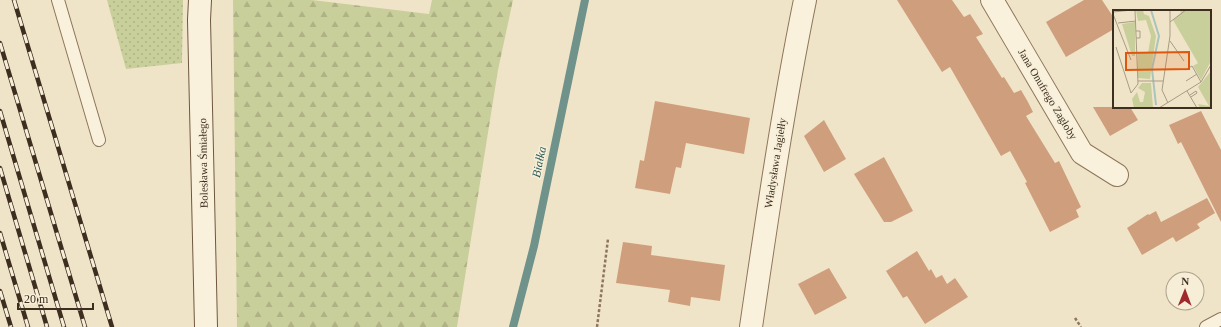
<svg xmlns="http://www.w3.org/2000/svg" width="1221" height="327" viewBox="0 0 1221 327" font-family="'Times New Roman',serif">
<defs>
<pattern id="forest-firs" width="22" height="20" patternUnits="userSpaceOnUse"><rect width="22" height="20" fill="#c9cf9b"/><path d="M5 1l3.5 6h-7zM16 11l3.5 6h-7z" fill="#aeb285"/></pattern>
<pattern id="garden-dots" width="8" height="8" patternUnits="userSpaceOnUse"><rect width="8" height="8" fill="#c9cf9b"/><path d="M2 2h.1M6 6h.1" fill="none" stroke="#aeb285" stroke-width="1.8" stroke-linecap="round"/></pattern>
</defs>
<rect width="100%" height="100%" fill="#f0e4c8"/>
<polygon fill="url(#forest-firs)" points="233,0 312,0 429,14 432,0 513,0 498,70 457,327 237,327"/>
<polygon fill="url(#garden-dots)" points="107,0 183,0 182,63 126,69"/>
<g fill="none" stroke-linecap="round" stroke-linejoin="round">
<polyline stroke="#6f938a" stroke-width="8" points="513,327 534,246 585,0"/>
</g>
<g fill="#cf9f7d">
<polygon points="897,0 952,0 964,17 970,14 983,34 976,37 1002,78 1004,77 1014,93 1021,90 1028,102 1033,112 1026,116 1055,163 1059,161 1081,207 1076,210 1079,217 1050,232 1025,183 1027,182 1010,151 1001,156 950,67 942,72"/>
<polygon points="1084,0 1102,0 1114,18 1114,29 1066,57 1046,22"/>
<polygon points="655,101 750,118 744,154 686,143 681,168 676,167 670,194 635,188 640,160 644,161"/>
<polygon points="1093,107 1130,107 1138,120 1110,136"/>
<polygon points="1201,111 1221,150 1221,222 1181,142 1178,144 1169,125"/>
<polygon points="824,120 846,159 824,172 804,136"/>
<polygon points="884,157 913,211 891,222 884,222 854,174"/>
<polygon points="1207,198 1215,213 1197,224 1200,228 1176,242 1173,237 1142,255 1127,228 1148,214 1149,215 1156,211 1161,222"/>
<polygon points="623,242 652,246 651,255 725,265 720,301 691,297 690,306 668,302 670,290 616,283"/>
<polygon points="917,251 929,271 931,269 936,278 942,275 947,284 955,278 968,297 925,324 907,296 903,298 886,271"/>
<polygon points="829,268 847,298 815,315 798,284"/>
</g>
<g fill="none" stroke-linecap="round" stroke-linejoin="round">
<g stroke="#8d765c" stroke-width="14">
<g id="lane">
<polyline points="58,0 99,140"/>
<polyline points="1206,327 1221,319"/>
</g>
</g>
<g stroke="#8d765c" stroke-width="24">
<g id="street">
<polyline points="992,0 1082,153 1117,175"/>
<path d="M 751,327 C 767,218 783,108 805,0"/>
</g>
</g>
<g stroke="#6f573f" stroke-width="24">
<polyline id="secondary" points="200,0 199,20 206,327"/>
</g>
<g stroke="#8d765c" stroke-width="2.5" stroke-dasharray="3 2" stroke-linecap="butt">
<polyline points="1075,318 1081,327"/>
<polyline points="597,327 608,239"/>
</g>
<use href="#lane" stroke="#faf1dc" stroke-width="12"/>
<use href="#street" stroke="#faf1dc" stroke-width="22"/>
<use href="#secondary" stroke="#faf1dc" stroke-width="22"/>
<g stroke="#3d2e20" stroke-width="4.5">
<g id="rail">
<polyline points="14,0 112,327"/>
<polyline points="0,43 85,327"/>
<polyline points="0,111 64,327"/>
<polyline points="0,168 47,327"/>
<polyline points="0,233 28,327"/>
<polyline points="0,291 11,327"/>
</g>
</g>
<use href="#rail" stroke="#f7eed8" stroke-width="3" stroke-dasharray="9" stroke-linecap="butt"/>
</g>
<g text-anchor="middle" dominant-baseline="central" stroke-width="3" stroke-linejoin="round" paint-order="stroke">
<g font-size="11" fill="#3d2e20" stroke="#f7eed8">
<text transform="translate(1048 94) rotate(59)">Jana Onufrego Zagłoby</text>
<text transform="translate(203 163) rotate(-91)">Bolesława Śmiałego</text>
<text transform="translate(775 163) rotate(-81)">Władysława Jagiełły</text>
</g>
<g font-size="12" font-style="italic" fill="#2f5d5a" stroke="#f7eed8">
<text transform="translate(539 162) rotate(-78)">Białka</text>
</g>
</g>
<g transform="translate(1113 10)">
<rect width="98" height="98" fill="#f0e4c8"/>
<path d="M 98,61 L 98,98 L 87,98 L 85,94 L 96,96 L 85,77 Z" fill="#c9cf9b"/>
<path d="M 23,0 L 30,0 L 31,4 L 36,6 L 43,26 L 37,69 L 25,68 L 25,42 L 35,43 L 38,26 L 33,10 L 25,11 ZM 29,73 L 38,73 L 40,98 L 21,98 L 19,89 L 24,82 L 27,92 L 30,92 L 32,82 L 25,78 Z" fill="#c9cf9b"/>
<path d="M 67,0 L 98,0 L 98,51 L 88,70 L 80,56 L 85,53 L 60,10 L 68,3 ZM 22,12 L 22,46 L 19,46 L 9,14 Z" fill="#c9cf9b"/>
<path fill="none" stroke="#a9c4bc" stroke-width="2" d="M 38,0 L 46,26 L 39,59 L 43,95"/>
<path fill="none" stroke="#a89b85" stroke-width="1" d="M 0,2 L 19,0M 0,4 L 18,50M 57,12 L 73,0M 5,13 L 23,11M 23,28 L 27,28 L 27,21 L 23,21M 57,31 L 71,51M 3,37 L 18,83 L 25,74 L 22,0M 72,60 L 79,56 L 88,72M 25,71 L 50,71M 73,71 L 84,64M 74,81 L 84,98M 77,85 L 83,81 L 84,83 L 78,87M 55,93 L 49,80 L 57,26 L 57,0M 46,98 L 88,72 L 98,55"/>
<path fill="#df570d" fill-opacity="0.15" stroke="#df570d" stroke-width="2" d="M 76,42 L 76,59 L 13,60 L 13,43 Z"/>
<rect width="98" height="98" fill="none" stroke="#3d2e20" stroke-width="2"/>
</g>
<g transform="translate(1185 291) rotate(1)"><circle r="19" fill="#f7eed8" stroke="#ada18e"/>
<path d="M0-3L7 15L0 10L-7 15Z" fill="#9e2a2b"/>
<text y="-6" font-size="11" font-weight="bold" text-anchor="middle" fill="#3d2e20">N</text>
</g>
<path d="M18 303v6h75v-6" fill="none" stroke="#3d2e20" stroke-width="2"/>
<text x="24" y="303" font-size="12" fill="#3d2e20" stroke="#f7eed8" stroke-width="3" paint-order="stroke">20 m</text>
</svg>
